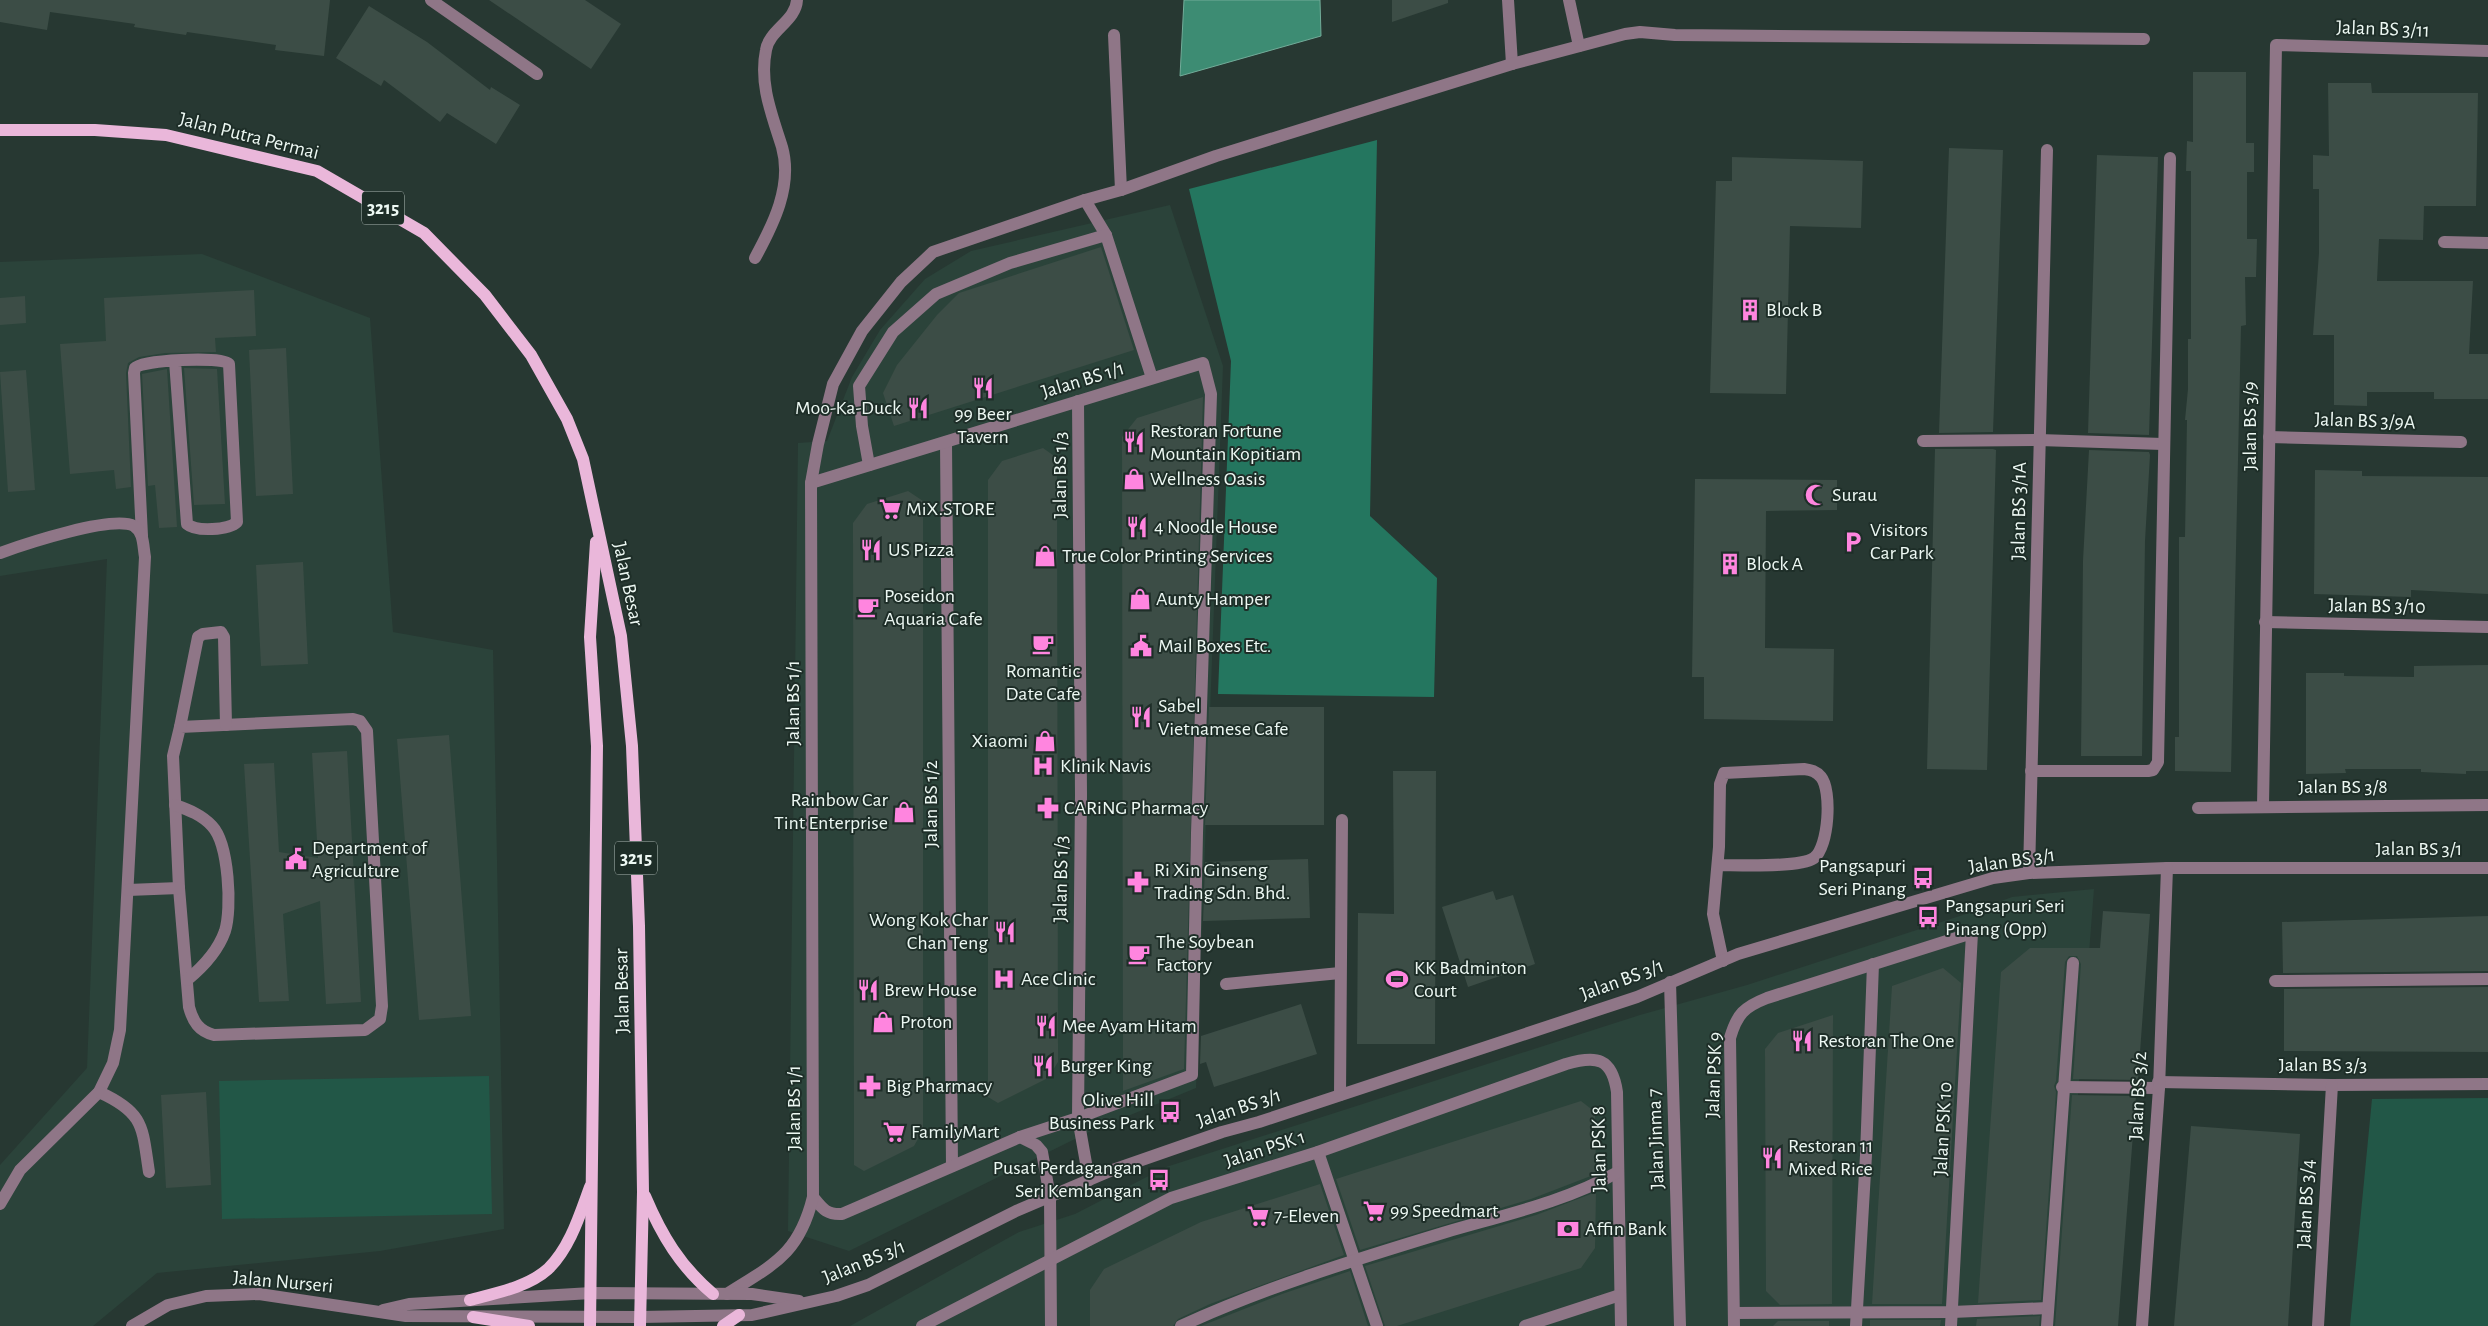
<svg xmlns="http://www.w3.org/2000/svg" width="2488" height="1326" viewBox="0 0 2488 1326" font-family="'Alegreya Sans',sans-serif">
<rect width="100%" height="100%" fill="#273832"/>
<g fill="#2b433a">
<polygon points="1170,205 1223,366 1196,1088 1089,1132 849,1251 788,1231 798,443 827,441 852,377 880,330 925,279 971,251"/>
<polygon points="202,254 370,318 393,632 493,650 504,1229 380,1251 157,1273 93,1326 0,1326 0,1165 87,1068 107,559 0,576 0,262"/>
<polygon points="2094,889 2060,1326 850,1326 1019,1232 1075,1214 1166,1167 1640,1015 1747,985 1969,913 2012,897"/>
</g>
<g fill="#225747">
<polygon points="489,1076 492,1214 222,1219 219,1081"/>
<polygon points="2488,1098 2488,1326 2350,1326 2372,1099"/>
</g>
<polygon fill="#24765f" points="1377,140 1370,516 1437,578 1434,697 1218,694 1231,361 1189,189"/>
<polygon fill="#3d8c73" stroke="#72ac99" points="1184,0 1320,0 1321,36 1180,76"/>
<g fill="#3c4d46">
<polygon points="0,0 330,0 324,56 275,50 276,45 187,32 186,35 134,27 135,24 50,12 47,30 0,22"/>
<polygon points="489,0 585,0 621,24 591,69"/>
<polygon points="1392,0 1448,0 1448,3 1392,22"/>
<polygon points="369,6 427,42 490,90 491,87 520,105 496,144 447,113 440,122 384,80 381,86 336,58"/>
<polygon points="2193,72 2246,72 2246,143 2254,143 2254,172 2247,172 2247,239 2257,239 2256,277 2245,277 2246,325 2241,326 2231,772 2175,771 2175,737 2179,737 2179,537 2185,537 2187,420 2185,420 2188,389 2188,339 2191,339 2191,171 2186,171 2187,141 2193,142"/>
<polygon points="2328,83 2371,83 2372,93 2478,93 2476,206 2424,206 2423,240 2379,239 2377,281 2473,281 2469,354 2488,354 2488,399 2434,399 2434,392 2367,392 2367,406 2334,405 2334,335 2313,335 2319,253 2319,189 2313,189 2313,155 2329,156"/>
<polygon points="1949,148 2003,150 1993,432 1939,433"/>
<polygon points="2097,155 2158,157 2149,435 2088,433"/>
<polygon points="1732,157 1863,161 1861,228 1790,226 1786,394 1710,393 1716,181 1732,181"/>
<polygon points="1101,247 1134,350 894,426 883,393 897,365 937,315 959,293"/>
<polygon points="254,290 256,336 215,338 216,352 165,353 139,357 128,363 126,373 131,487 116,489 114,470 70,474 60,344 106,341 104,298"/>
<polygon points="25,296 26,323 0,325 0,298"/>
<polygon points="286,348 293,494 256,496 249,350"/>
<polygon points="184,368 217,369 225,504 194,505"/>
<polygon points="167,369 177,527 159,528 155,485 148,486 142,374"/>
<polygon points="26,370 35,490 8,492 0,372"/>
<polygon points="1203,397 1184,1069 1123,1091 1122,437 1137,418"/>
<polygon points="1043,448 1057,458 1058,1062 1048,1078 998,1103 988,1097 988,480 1002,461"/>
<polygon points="1935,449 1993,449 1996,450 1987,770 1927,769"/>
<polygon points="2089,450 2149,452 2150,455 2145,541 2142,756 2081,756 2083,561"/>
<polygon points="2315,470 2362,471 2362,476 2488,477 2488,594 2411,590 2411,597 2314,594"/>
<polygon points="1695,479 1837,480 1837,510 1766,511 1765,648 1834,649 1833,721 1704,719 1704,677 1692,677"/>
<polygon points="908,491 923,501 923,1130 914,1146 864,1171 854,1165 853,523 867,504"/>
<polygon points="303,562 308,664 261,666 256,565"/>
<polygon points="2488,665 2488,771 2466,771 2466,774 2421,772 2421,769 2345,769 2346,773 2306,774 2306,673 2344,673 2344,676 2414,677 2414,666"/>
<polygon points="1209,707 1324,707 1324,825 1205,825"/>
<polygon points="449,735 471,1016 419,1020 397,739"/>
<polygon points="347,751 361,1002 326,1004 320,901 283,914 289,1001 259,1002 244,764 274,763 279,852 318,858 312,753"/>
<polygon points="1393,771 1436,771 1435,1044 1357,1044 1358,913 1394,914"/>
<polygon points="1308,859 1310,918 1203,921 1205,862"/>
<polygon points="1493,891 1496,900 1513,895 1535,964 1468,987 1442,907"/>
<polygon points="2103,911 2150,914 2138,1080 2073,1079 2081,964 2077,956 2069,956 2065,962 2056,1081 2054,1086 2056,1092 2041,1300 1978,1303 2001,972 2030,948 2100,948"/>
<polygon points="2488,916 2488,971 2283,973 2282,922"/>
<polygon points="1943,968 1961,983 1942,1304 1872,1304 1892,986"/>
<polygon points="2488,987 2488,1052 2284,1051 2284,989"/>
<polygon points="1301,1004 1317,1054 1214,1087 1206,1062 1200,1064 1201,1036"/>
<polygon points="1833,1015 1832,1304 1780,1305 1766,1291 1765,1049 1778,1033"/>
<polygon points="206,1092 211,1185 166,1188 161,1095"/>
<polygon points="2072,1095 2136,1096 2118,1326 2055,1326"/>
<polygon points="1581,1101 1595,1112 1596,1174 1531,1199 1360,1250 1336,1179"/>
<polygon points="2191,1126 2300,1134 2288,1326 2174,1326"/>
<polygon points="1320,1184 1344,1255 1210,1304 1178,1319 1173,1326 1090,1326 1090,1290 1104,1269 1201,1222"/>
<polygon points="1596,1192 1595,1248 1581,1268 1397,1326 1385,1326 1365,1266 1536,1215"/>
<polygon points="1350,1271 1368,1326 1201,1326 1282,1294"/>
<polygon points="2040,1316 2039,1326 1976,1326 1977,1319"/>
<polygon points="1870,1320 1941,1320 1940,1326 1870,1326"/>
<polygon points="1778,1321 1829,1321 1829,1326 1773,1326"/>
</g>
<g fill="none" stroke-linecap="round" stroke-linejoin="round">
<g stroke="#8f7687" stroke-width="12">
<polyline points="431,0 537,74"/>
<polyline points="1508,0 1512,64"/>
<polyline points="1569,0 1579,46"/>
<polyline points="1114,35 1121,190"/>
<polyline points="1085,200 1106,235 1152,378"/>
<polyline points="2444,242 2488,243"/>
<path d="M 755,258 C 773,225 793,186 782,147 C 772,115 759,84 766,50 C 769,30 796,21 797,0"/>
<polyline points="2269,437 2461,442"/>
<polyline points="1923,441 2039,440 2163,444"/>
<polyline points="946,442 952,1166"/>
<polyline points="869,465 862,426 859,386 893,332 936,294 1010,263 1106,235"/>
<polyline points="811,483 1203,363 1211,394 1197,833 1192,1075 1078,1118 1089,1180"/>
<path d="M 142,536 L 134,373 L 135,368 C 142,360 221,356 229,364 L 237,522 C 229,530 196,532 187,524 L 175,361"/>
<path d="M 0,553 C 25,544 112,515 134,526 C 144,532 143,546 145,557 L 120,1030 L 113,1063 L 99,1092 L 20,1170 L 0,1204"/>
<polyline points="2265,622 2488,627"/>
<path d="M 353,719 L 360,721 L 367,731 L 382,1006 L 380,1019 L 365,1030 L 214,1035 C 199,1031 193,1022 189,1007 L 179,888 L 173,756 L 180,727 Z"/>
<polyline points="180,727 198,637 203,634 221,632 224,637 226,725"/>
<polyline points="2031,771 2148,771 2153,770 2158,762 2170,158"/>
<path d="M 175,805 C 189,810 202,815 212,826 C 229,844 232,909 225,931 C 218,951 203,967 187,980"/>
<polyline points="2263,806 2276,45 2488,51"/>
<polyline points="2198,808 2488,805"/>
<path d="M 1718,865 C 1738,865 1800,868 1814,858 C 1829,847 1832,790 1821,777 C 1816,771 1811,770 1804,769 L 1724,773 L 1720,784 L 1719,847 L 1713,914 L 1723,961"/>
<polyline points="2029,873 2047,150"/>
<polyline points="128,890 179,888"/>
<polyline points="2275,981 2488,979"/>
<polyline points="1670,982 1680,1326"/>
<polyline points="1226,984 1340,973"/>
<polyline points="2158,1082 2332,1085 2488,1084"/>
<polyline points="2062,1087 2159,1088"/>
<path d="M 99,1092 C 145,1113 142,1127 149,1172"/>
<polyline points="1340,1095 1342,820"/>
<polyline points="1020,1137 1036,1145 1042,1152 1050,1197 1051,1326"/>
<polyline points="1318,1152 1377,1326"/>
<path d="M 813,1197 C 822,1208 826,1215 842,1214 L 1020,1137 L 1078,1118 L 1081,795 L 1078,401"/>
<path d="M 727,1294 C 774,1264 799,1254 813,1197 L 811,483 L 818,444 L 833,384 L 862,331 L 901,282 L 933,252 L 1085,200 L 1121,190 L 1216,156 L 1512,64 L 1625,34 L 1640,32 L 1675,35 L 2144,39"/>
<polyline points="383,1310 409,1304 591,1293 752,1294 799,1301"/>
<polyline points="1734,1313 1952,1312 2048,1308"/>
<polyline points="132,1326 168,1305 206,1296 259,1294 406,1316 640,1317 752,1315 836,1296 868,1285 1016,1211 1110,1171 1222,1132 1259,1122 1637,997 1738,954 1993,878 2029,873 2167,868 2488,868"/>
<path d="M 922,1326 L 1171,1198 L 1318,1152 L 1566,1064 C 1597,1055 1612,1058 1617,1092 L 1621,1326"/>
<path d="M 1181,1326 C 1266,1287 1357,1259 1446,1232 C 1504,1215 1565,1202 1618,1172"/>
<polyline points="1525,1326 1620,1295"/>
<path d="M 1734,1326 L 1730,1038 C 1737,1014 1744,1007 1767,998 L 1972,933 L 1951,1326"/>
<polyline points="1856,1326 1866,1155 1873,964"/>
<polyline points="2047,1326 2073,963"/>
<polyline points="2142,1326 2159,1088 2167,868"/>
<polyline points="2318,1326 2332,1085"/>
</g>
<g stroke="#eab7da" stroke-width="12">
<polyline points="0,130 95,130 166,135 317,171 424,233 485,295 531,355 567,419 583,459 621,636 632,746 639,926 643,1192 640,1326"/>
<path d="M 645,1196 C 662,1236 680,1266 713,1294"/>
<path d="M 470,1300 C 496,1293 528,1287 548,1269 C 570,1248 580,1214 590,1187"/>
<polyline points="473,1317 529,1326"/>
<polyline points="590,1326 597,746 590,637 596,542"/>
<polyline points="723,1326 739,1315"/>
</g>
</g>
<defs>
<g id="building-bare" transform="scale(1.725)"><path d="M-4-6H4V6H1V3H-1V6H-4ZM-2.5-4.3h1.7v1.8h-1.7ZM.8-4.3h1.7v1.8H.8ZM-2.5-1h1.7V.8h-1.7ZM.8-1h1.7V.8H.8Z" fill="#ff85df" stroke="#1e2e28" stroke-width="2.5" paint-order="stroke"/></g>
<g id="restaurant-bare" transform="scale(1.725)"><path d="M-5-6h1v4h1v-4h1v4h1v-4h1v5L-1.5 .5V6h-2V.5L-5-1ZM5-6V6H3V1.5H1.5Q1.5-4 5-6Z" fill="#ff85df" stroke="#1e2e28" stroke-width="2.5" paint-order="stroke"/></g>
<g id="shop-bare" transform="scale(1.725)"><path d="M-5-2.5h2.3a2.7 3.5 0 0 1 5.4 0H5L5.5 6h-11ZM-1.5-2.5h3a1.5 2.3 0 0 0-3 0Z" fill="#ff85df" stroke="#1e2e28" stroke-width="2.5" paint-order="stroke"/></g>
<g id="mosque-bare" transform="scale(1.725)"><path d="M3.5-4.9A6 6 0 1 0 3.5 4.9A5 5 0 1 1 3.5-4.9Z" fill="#ff85df" stroke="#1e2e28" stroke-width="2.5" paint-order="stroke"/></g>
<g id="supermarket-bare" transform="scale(1.725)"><path d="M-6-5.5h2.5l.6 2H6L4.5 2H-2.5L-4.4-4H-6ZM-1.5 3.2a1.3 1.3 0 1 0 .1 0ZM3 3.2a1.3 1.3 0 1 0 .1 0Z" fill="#ff85df" stroke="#1e2e28" stroke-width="2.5" paint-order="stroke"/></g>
<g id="parking-bare" transform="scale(1.725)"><path d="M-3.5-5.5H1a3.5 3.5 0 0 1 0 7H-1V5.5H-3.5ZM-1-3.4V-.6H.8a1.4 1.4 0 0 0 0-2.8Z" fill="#ff85df" stroke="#1e2e28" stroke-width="2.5" paint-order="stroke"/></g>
<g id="cafe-bare" transform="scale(1.725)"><path d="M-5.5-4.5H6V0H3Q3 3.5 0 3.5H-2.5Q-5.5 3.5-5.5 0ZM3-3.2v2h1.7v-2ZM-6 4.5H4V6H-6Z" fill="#ff85df" stroke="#1e2e28" stroke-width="2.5" paint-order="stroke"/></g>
<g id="civic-bare" transform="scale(1.725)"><path d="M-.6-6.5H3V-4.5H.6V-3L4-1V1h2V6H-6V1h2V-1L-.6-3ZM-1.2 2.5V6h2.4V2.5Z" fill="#ff85df" stroke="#1e2e28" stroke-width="2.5" paint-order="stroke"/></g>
<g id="hospital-bare" transform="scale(1.725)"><path d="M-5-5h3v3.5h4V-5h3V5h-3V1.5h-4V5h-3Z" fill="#ff85df" stroke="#1e2e28" stroke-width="2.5" paint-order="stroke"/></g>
<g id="pharmacy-bare" transform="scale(1.725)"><path d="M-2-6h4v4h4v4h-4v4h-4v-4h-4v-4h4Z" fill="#ff85df" stroke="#1e2e28" stroke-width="2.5" paint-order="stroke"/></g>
<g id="bus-bare" transform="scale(1.725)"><path d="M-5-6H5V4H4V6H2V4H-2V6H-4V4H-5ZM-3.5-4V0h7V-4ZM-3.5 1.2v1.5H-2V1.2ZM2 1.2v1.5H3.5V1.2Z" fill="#ff85df" stroke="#1e2e28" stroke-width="2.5" paint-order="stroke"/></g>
<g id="stadium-bare" transform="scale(1.725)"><path d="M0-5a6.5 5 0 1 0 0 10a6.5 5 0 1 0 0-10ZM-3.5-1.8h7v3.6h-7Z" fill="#ff85df" stroke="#1e2e28" stroke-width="2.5" paint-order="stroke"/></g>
<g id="bank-bare" transform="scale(1.725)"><path d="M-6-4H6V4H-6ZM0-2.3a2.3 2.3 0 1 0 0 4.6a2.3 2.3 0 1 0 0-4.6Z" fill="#ff85df" stroke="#1e2e28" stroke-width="2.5" paint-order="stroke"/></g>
</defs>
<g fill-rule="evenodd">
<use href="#building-bare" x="1750" y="310"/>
<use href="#restaurant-bare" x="983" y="388"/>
<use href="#restaurant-bare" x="918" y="408"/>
<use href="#restaurant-bare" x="1134" y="442"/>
<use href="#shop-bare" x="1134" y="479"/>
<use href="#mosque-bare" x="1816" y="495"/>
<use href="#supermarket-bare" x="890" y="509"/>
<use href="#restaurant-bare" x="1137" y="527"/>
<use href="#parking-bare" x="1853" y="542"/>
<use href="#restaurant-bare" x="871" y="550"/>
<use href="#shop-bare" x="1045" y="556"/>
<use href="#building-bare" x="1730" y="564"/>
<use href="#shop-bare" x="1140" y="599"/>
<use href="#cafe-bare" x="868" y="607"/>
<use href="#cafe-bare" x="1043" y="644"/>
<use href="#civic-bare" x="1141" y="646"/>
<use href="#restaurant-bare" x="1141" y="717"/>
<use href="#shop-bare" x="1045" y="741"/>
<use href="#hospital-bare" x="1043" y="766"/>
<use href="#pharmacy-bare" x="1048" y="808"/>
<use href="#shop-bare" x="904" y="812"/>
<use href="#civic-bare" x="296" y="859"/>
<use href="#bus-bare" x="1923" y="878"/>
<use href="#pharmacy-bare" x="1138" y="882"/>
<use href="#bus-bare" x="1928" y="917"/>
<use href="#restaurant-bare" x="1005" y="932"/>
<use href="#cafe-bare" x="1139" y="954"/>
<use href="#hospital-bare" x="1004" y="979"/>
<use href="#stadium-bare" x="1397" y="979"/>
<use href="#restaurant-bare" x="868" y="990"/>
<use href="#shop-bare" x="883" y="1022"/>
<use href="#restaurant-bare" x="1046" y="1026"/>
<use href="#restaurant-bare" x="1802" y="1041"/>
<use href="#restaurant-bare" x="1043" y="1066"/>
<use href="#pharmacy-bare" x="870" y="1086"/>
<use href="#bus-bare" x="1170" y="1112"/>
<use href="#supermarket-bare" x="894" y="1132"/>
<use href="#restaurant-bare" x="1772" y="1158"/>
<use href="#bus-bare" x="1159" y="1180"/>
<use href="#supermarket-bare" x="1374" y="1211"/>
<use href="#supermarket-bare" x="1258" y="1216"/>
<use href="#bank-bare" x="1568" y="1229"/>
</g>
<g text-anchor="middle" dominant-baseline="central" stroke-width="4" stroke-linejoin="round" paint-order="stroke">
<g fill="#1e2e28" stroke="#afbbb6" stroke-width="1">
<rect x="362" y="191.5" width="42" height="33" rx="4"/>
<rect x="615" y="841.5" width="42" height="33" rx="4"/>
</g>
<g font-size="19" font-weight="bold" fill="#edf8f3">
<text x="383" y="208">3215</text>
<text x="636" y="858">3215</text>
</g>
<g font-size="20" fill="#edf8f3" stroke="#1e2e28">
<text transform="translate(2383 29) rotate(2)">Jalan BS 3/11</text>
<text transform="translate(249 136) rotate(14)">Jalan Putra Permai</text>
<text transform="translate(1083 380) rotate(-17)">Jalan BS 1/1</text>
<text transform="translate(2365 421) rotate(2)">Jalan BS 3/9A</text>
<text transform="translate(2250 426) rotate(-90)">Jalan BS 3/9</text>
<text transform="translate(1060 475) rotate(-90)">Jalan BS 1/3</text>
<text transform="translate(2019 511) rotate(-89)">Jalan BS 3/1A</text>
<text transform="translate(628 584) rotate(78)">Jalan Besar</text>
<text transform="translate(2377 606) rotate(1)">Jalan BS 3/10</text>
<text transform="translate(793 703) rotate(-90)">Jalan BS 1/1</text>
<text x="2343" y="787">Jalan BS 3/8</text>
<text transform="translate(931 804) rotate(-90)">Jalan BS 1/2</text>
<text x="2419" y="849">Jalan BS 3/1</text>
<text transform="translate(2012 861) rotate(-8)">Jalan BS 3/1</text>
<text transform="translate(1061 879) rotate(-89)">Jalan BS 1/3</text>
<text transform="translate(1622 980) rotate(-20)">Jalan BS 3/1</text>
<text transform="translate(622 991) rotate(-91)">Jalan Besar</text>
<text x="2323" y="1065">Jalan BS 3/3</text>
<text transform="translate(1714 1075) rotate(-88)">Jalan PSK 9</text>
<text transform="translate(2138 1096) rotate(-87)">Jalan BS 3/2</text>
<text transform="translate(794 1108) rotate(-90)">Jalan BS 1/1</text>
<text transform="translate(1239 1108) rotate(-18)">Jalan BS 3/1</text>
<text transform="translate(1943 1129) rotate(-87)">Jalan PSK 10</text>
<text transform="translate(1656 1139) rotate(-92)">Jalan Jinma 7</text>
<text transform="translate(1265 1149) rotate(-18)">Jalan PSK 1</text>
<text transform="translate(1599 1149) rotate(-91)">Jalan PSK 8</text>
<text transform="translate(2306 1204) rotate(-87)">Jalan BS 3/4</text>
<text transform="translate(864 1262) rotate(-22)">Jalan BS 3/1</text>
<text transform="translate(283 1282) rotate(5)">Jalan Nurseri</text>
</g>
<g font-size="20" fill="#edf8f3" stroke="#1e2e28" text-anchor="start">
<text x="1766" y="310">Block B</text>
<text x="901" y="408" text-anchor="end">Moo-Ka-Duck</text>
<text x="983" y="414" text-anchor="middle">99 Beer<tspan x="983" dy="23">Tavern</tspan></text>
<text x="1150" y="431">Restoran Fortune<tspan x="1150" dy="23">Mountain Kopitiam</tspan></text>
<text x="1150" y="479">Wellness Oasis</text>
<text x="1832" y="495">Surau</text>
<text x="906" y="509">MiX.STORE</text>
<text x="1154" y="527">4 Noodle House</text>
<text x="1870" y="530">Visitors<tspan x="1870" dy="23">Car Park</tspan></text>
<text x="888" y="550">US Pizza</text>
<text x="1062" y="556">True Color Printing Services</text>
<text x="1746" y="564">Block A</text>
<text x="884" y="596">Poseidon<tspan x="884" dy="23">Aquaria Cafe</tspan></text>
<text x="1156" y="599">Aunty Hamper</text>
<text x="1158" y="646">Mail Boxes Etc.</text>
<text x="1043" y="671" text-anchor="middle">Romantic<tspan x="1043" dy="23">Date Cafe</tspan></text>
<text x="1158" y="706">Sabel<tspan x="1158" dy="23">Vietnamese Cafe</tspan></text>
<text x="1028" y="741" text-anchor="end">Xiaomi</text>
<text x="1060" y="766">Klinik Navis</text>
<text x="888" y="800" text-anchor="end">Rainbow Car<tspan x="888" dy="23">Tint Enterprise</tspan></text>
<text x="1064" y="808">CARiNG Pharmacy</text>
<text x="312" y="848">Department of<tspan x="312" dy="23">Agriculture</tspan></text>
<text x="1906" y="866" text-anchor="end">Pangsapuri<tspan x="1906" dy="23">Seri Pinang</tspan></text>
<text x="1154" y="870">Ri Xin Ginseng<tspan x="1154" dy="23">Trading Sdn. Bhd.</tspan></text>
<text x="1945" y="906">Pangsapuri Seri<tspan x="1945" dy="23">Pinang (Opp)</tspan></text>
<text x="988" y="920" text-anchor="end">Wong Kok Char<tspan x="988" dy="23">Chan Teng</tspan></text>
<text x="1156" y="942">The Soybean<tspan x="1156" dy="23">Factory</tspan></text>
<text x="1414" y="968">KK Badminton<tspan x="1414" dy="23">Court</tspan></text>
<text x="1021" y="979">Ace Clinic</text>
<text x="884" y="990">Brew House</text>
<text x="900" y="1022">Proton</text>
<text x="1062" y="1026">Mee Ayam Hitam</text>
<text x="1818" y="1041">Restoran The One</text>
<text x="1060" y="1066">Burger King</text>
<text x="886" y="1086">Big Pharmacy</text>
<text x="1154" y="1100" text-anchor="end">Olive Hill<tspan x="1154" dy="23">Business Park</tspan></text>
<text x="911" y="1132">FamilyMart</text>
<text x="1788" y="1146">Restoran 11<tspan x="1788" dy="23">Mixed Rice</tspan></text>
<text x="1142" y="1168" text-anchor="end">Pusat Perdagangan<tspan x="1142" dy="23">Seri Kembangan</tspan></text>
<text x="1390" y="1211">99 Speedmart</text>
<text x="1274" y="1216">7-Eleven</text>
<text x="1585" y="1229">Affin Bank</text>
</g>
</g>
</svg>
